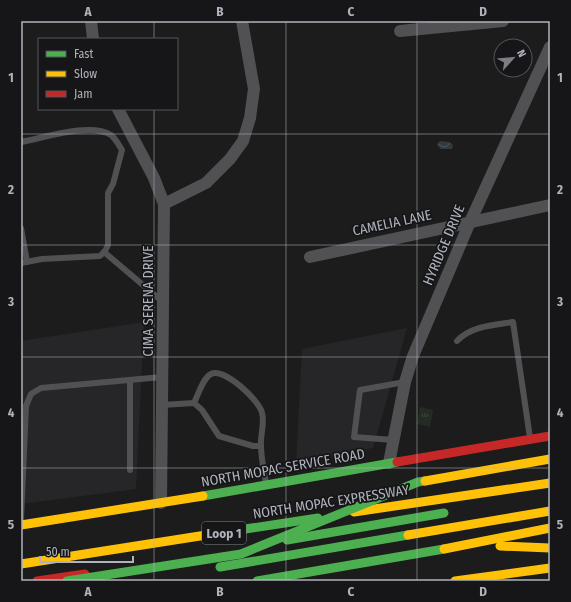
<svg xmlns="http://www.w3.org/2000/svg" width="571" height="602" viewBox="0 0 571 602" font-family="'Fira Sans Condensed',sans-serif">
<defs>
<pattern id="park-tufts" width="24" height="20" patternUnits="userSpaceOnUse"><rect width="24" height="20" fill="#242b25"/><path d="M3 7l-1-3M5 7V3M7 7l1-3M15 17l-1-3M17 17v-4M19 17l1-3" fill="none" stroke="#414743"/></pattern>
<pattern id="water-waves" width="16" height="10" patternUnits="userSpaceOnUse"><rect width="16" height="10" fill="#323a3f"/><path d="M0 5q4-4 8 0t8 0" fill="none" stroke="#4d5459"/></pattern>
</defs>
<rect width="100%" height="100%" fill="#1c1c1c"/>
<g fill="#262628">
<polygon points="144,322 136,489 21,504 21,341"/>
<polygon points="407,328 373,448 296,463 302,349"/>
</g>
<polygon fill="url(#park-tufts)" points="420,407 433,410 430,427 417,424"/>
<polygon fill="url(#water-waves)" points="440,141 449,142 453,145 452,149 441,149 437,145"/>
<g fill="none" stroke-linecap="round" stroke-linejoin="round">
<g stroke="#515154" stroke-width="6">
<path d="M 21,142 C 44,138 90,122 111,135 C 115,138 119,145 122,150 L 113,184 L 108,193 L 108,245 L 105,251 L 100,256 L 42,259 L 21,263"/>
<polyline points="21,228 27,262"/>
<polyline points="104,252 163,302"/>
<path d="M 457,341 C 471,326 494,325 513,322 L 530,438"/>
<polyline points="162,405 194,403"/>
<polyline points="394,440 354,437 360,390 405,382"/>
<path d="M 261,446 L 253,446 L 219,436 L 202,410 L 194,403 C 198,395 203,378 211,374 C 224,367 260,401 262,413 C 265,424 260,435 261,446 C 261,458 264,471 266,483"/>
<polyline points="130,470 130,380"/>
<polyline points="21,519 26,406 31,394 41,388 162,377"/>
</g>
<g stroke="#515154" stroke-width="12">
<polyline points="91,21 93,39"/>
<polyline points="400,31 503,21"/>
<polyline points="118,109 154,178 164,204 161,503"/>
<polyline points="164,204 206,183 230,159 243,141 250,118 254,89 242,21"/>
<polyline points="310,257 550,205"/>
<polyline points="389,463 405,382 413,356 470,222 550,47"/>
</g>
<g stroke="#4caf50" stroke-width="9">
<polyline points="203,496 397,462"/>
<polyline points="219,533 318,518"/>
<polyline points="287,540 444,513"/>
<polyline points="220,567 408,535"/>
<polyline points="257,581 444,549"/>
</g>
<g stroke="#ffc107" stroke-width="9">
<polyline points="354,512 550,483"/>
<polyline points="21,525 203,496"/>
<polyline points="408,535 550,511"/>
<polyline points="500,546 550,548"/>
<polyline points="444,549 550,528"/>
<polyline points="21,564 219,533"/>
<polyline points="455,581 550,568"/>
</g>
<g stroke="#c62828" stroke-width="9">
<polyline points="397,462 550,436"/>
<polyline points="37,581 85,574"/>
</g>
<polyline stroke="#4caf50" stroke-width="9" points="67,581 241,554 418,482 425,481"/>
<polyline stroke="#ffc107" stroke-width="9" points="425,481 550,459"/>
</g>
<path fill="none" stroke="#afb3bb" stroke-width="1" stroke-opacity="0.55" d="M 154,21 L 154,39M 286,21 L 286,581M 417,21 L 417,581M 154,109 L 154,581M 21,134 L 550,134M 21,245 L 550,245M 21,357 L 550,357M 21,468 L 550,468"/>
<g text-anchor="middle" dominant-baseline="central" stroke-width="3.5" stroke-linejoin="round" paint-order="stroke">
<rect fill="#161618" stroke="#81848a" stroke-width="1" x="202" y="522" width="44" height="22" rx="3"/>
<g font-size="13" font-weight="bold" fill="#afb3bb">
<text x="224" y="533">Loop 1</text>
</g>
<g font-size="14" fill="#afb3bb" stroke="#161618">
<text transform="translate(392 223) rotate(-12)">CAMELIA LANE</text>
<text transform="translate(444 245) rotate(-67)">HYRIDGE DRIVE</text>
<text transform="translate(148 301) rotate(-90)">CIMA SERENA DRIVE</text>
<text transform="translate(283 468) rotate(-10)">NORTH MOPAC SERVICE ROAD</text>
<text transform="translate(331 502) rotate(-9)">NORTH MOPAC EXPRESSWAY</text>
</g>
</g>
<rect width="571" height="602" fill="none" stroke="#161618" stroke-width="44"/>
<rect x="38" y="38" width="140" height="72" fill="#161618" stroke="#535559"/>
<rect x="46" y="51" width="20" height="6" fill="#4caf50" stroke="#535559"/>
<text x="74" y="58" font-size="12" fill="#afb3bb">Fast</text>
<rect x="46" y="71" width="20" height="6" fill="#ffc107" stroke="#535559"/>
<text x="74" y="78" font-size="12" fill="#afb3bb">Slow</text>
<rect x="46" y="91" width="20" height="6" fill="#c62828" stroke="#535559"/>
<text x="74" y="98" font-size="12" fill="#afb3bb">Jam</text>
<g transform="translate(513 58) rotate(63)"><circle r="19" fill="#161618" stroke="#535559"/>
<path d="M0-3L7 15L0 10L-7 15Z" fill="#7c7e83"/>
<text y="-6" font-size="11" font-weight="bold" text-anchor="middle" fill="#afb3bb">N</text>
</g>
<path d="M40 556v6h93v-6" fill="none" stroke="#afb3bb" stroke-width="2"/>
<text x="46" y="556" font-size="12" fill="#afb3bb" stroke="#161618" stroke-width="3" paint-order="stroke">50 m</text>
<rect x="22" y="22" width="527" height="558" fill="none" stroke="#afb3bb" stroke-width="1.5"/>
<g font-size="13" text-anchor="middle" font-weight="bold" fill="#afb3bb">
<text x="88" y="16">A</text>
<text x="220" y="16">B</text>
<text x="351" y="16">C</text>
<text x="483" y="16">D</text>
<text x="11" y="82">1</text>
<text x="560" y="82">1</text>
<text x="11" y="194">2</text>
<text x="560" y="194">2</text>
<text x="11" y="306">3</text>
<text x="560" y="306">3</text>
<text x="11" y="417">4</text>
<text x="560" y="417">4</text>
<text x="11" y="529">5</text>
<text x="560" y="529">5</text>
<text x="88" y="596">A</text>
<text x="220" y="596">B</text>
<text x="351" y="596">C</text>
<text x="483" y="596">D</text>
</g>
</svg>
